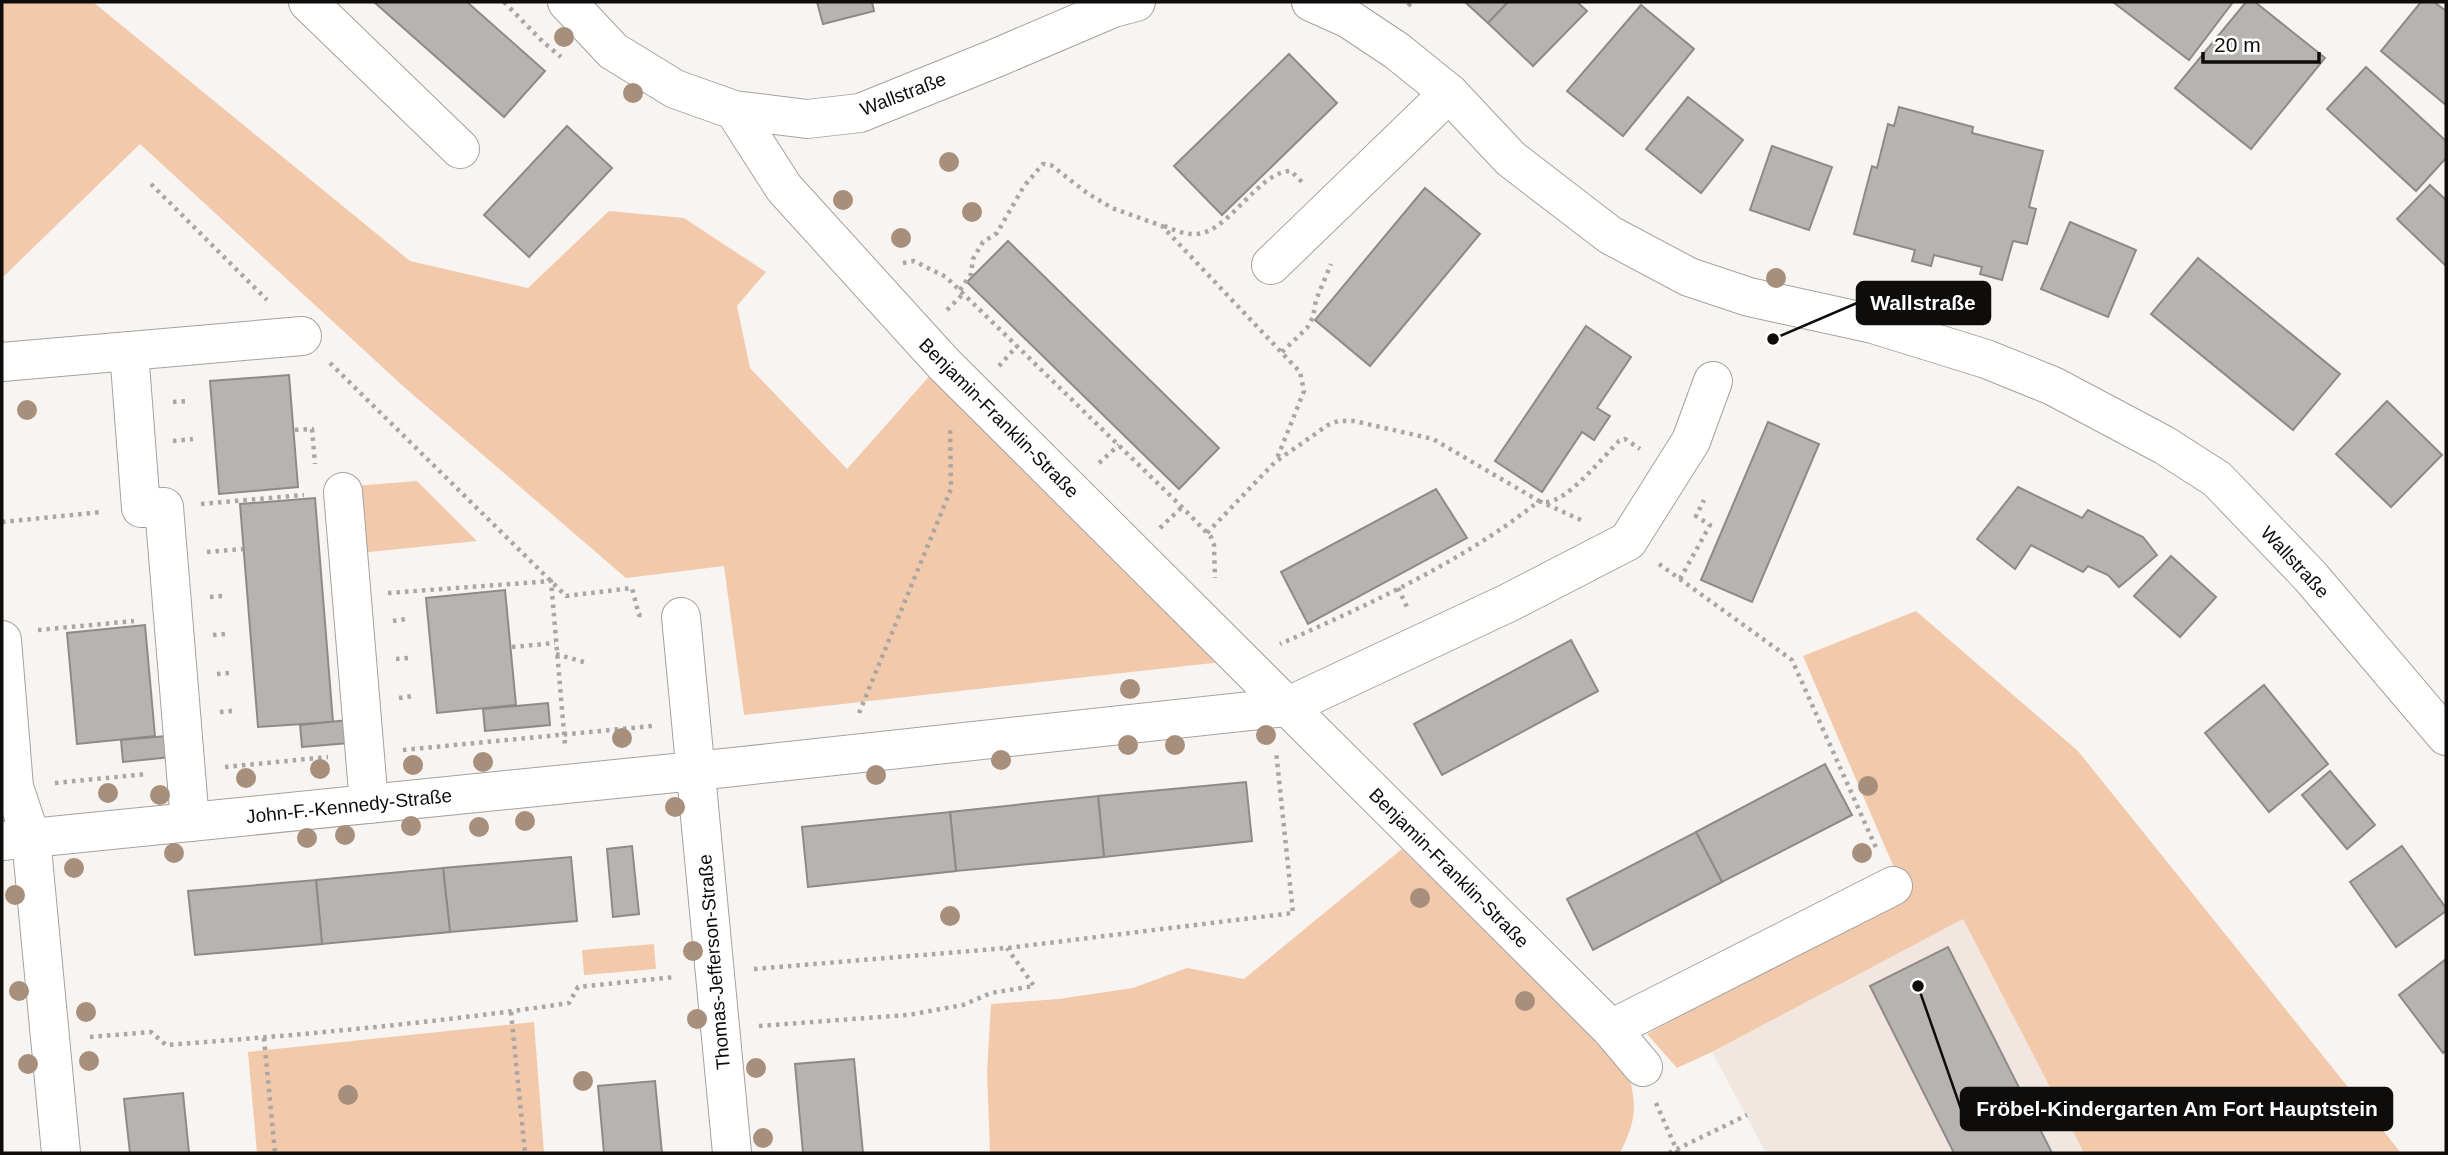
<svg xmlns="http://www.w3.org/2000/svg" width="2448" height="1155" viewBox="0 0 2448 1155" font-family="Arial,sans-serif">
<rect width="100%" height="100%" fill="#f8f4f1"/>
<polygon fill="#f2e7e0" points="1963,919 2084,1153 1766,1153 1712,1052"/>
<g fill="#f2caab">
<polygon points="2,2 93,2 410,261 528,288 609,211 684,218 766,272 737,306 750,368 847,469 933,372 1222,662 744,715 724,566 626,578 404,387 140,144 2,278"/>
<polygon points="417,481 477,541 360,553 354,486"/>
<polygon points="1916,611 2078,751 2401,1153 2084,1153 1963,919 1712,1052 1677,1068 1647,1034 1904,891 1803,656"/>
<path d="M 1402,849 L 1629,1074 C 1637,1110 1636,1120 1620,1153 L 990,1153 L 987,1072 L 991,1004 L 1058,999 L 1133,988 L 1187,968 L 1244,979 Z"/>
<polygon points="654,944 656,969 584,975 582,950"/>
<polygon points="534,1022 544,1153 257,1153 248,1052"/>
</g>
<g fill="#b7b3b1" stroke="#8d8a88" stroke-width="2">
<polygon points="374,2 467,2 545,71 504,117"/>
<polygon points="817,2 872,2 874,11 823,24"/>
<polygon points="1465,2 1508,2 1488,23"/>
<polygon points="1508,2 1577,2 1587,11 1533,66 1488,23"/>
<polygon points="2113,2 2233,2 2189,60"/>
<polygon points="2246,2 2255,2 2325,58 2251,149 2175,88"/>
<polygon points="2421,2 2434,2 2446,11 2446,105 2381,51"/>
<polygon points="1641,5 1694,49 1623,136 1567,91"/>
<polygon points="1289,54 1337,103 1222,215 1174,166"/>
<polygon points="2366,67 2446,141 2446,158 2416,191 2327,109"/>
<polygon points="1688,97 1743,140 1701,193 1646,149"/>
<polygon points="1899,107 1973,127 1972,133 2043,151 2029,207 2036,209 2027,244 2013,241 2002,280 1980,274 1982,267 1934,255 1931,266 1912,261 1915,250 1854,234 1872,166 1877,168 1888,124 1894,126"/>
<polygon points="567,126 612,168 529,257 484,215"/>
<polygon points="1772,146 1832,167 1809,230 1750,210"/>
<polygon points="2430,185 2446,200 2446,266 2397,219"/>
<polygon points="1425,188 1480,234 1370,366 1315,320"/>
<polygon points="2070,222 2136,250 2108,317 2041,289"/>
<polygon points="1008,241 1219,448 1179,489 967,282"/>
<polygon points="2198,258 2340,374 2293,430 2151,314"/>
<polygon points="1586,326 1631,357 1597,408 1610,416 1594,440 1582,432 1542,492 1495,461"/>
<polygon points="289,375 298,487 219,494 210,381"/>
<polygon points="2387,401 2442,455 2391,507 2336,454"/>
<polygon points="1768,422 1819,444 1752,602 1701,580"/>
<polygon points="2018,487 2082,518 2088,510 2143,537 2157,555 2119,587 2108,575 2088,566 2083,572 2031,545 2015,569 1977,539"/>
<polygon points="1436,489 1467,538 1308,624 1281,572"/>
<polygon points="315,498 333,722 258,727 240,504"/>
<polygon points="2171,556 2216,597 2180,637 2134,596"/>
<polygon points="505,590 516,705 437,713 426,598"/>
<polygon points="145,625 155,736 77,744 67,633"/>
<polygon points="1571,640 1598,691 1442,775 1414,724"/>
<polygon points="2264,685 2328,764 2269,812 2205,733"/>
<polygon points="548,703 550,725 485,731 483,709"/>
<polygon points="358,719 361,742 302,747 300,725"/>
<polygon points="178,735 181,756 123,762 121,740"/>
<polygon points="1825,764 1852,815 1722,882 1696,832"/>
<polygon points="2330,771 2375,825 2347,849 2302,795"/>
<polygon points="1246,782 1252,841 1104,857 1098,796"/>
<polygon points="1098,796 1104,857 956,871 950,812"/>
<polygon points="950,812 956,871 808,887 802,827"/>
<polygon points="1696,832 1722,882 1593,950 1567,899"/>
<polygon points="632,846 639,914 613,917 607,849"/>
<polygon points="2402,846 2446,908 2446,911 2396,947 2350,882"/>
<polygon points="571,857 577,921 450,932 443,868"/>
<polygon points="443,868 450,932 322,944 316,880"/>
<polygon points="316,880 322,944 195,955 188,891"/>
<polygon points="1948,947 2052,1153 1954,1153 1870,986"/>
<polygon points="2446,959 2446,1050 2443,1053 2399,995"/>
<polygon points="854,1059 863,1153 803,1153 795,1064"/>
<polygon points="655,1081 662,1153 604,1153 598,1086"/>
<polygon points="183,1093 189,1153 130,1153 124,1099"/>
</g>
<g fill="none" stroke-linecap="round" stroke-linejoin="round">
<g stroke="#a5a29f" stroke-width="40">
<g id="minor">
<polyline points="308,2 460,149"/>
<polyline points="567,2 613,51 675,89 734,110 807,119 860,113 996,58 1113,8 1136,2"/>
<polyline points="1311,2 1349,19 1397,51 1449,93 1511,159 1610,235 1689,277 1749,297 1873,324 1986,359 2053,386 2164,445 2217,479 2310,576 2446,736"/>
<polyline points="734,110 784,188 943,363 1611,1029 1643,1067"/>
<polyline points="1271,265 1449,93"/>
<polyline points="129,351 141,508 164,507 190,822"/>
<polyline points="2,362 302,336"/>
<polyline points="343,492 369,804"/>
<polyline points="681,617 732,1153"/>
<polyline points="2,640 14,787 31,838 61,1153"/>
<polyline points="2,841 734,767 1286,707 1510,602 1628,541 1691,441 1713,381"/>
<polyline points="1611,1029 1893,886"/>
</g>
</g>
<g stroke="#a9a6a4" stroke-width="4.5" stroke-dasharray="3.5 5" stroke-linecap="butt">
<polyline points="504,2 543,42 561,57"/>
<polyline points="1408,6 1412,2"/>
<polyline points="151,184 267,300"/>
<path d="M 1164,226 C 1173,229 1182,234 1191,234 C 1227,238 1257,171 1291,171 L 1302,182"/>
<polyline points="903,263 914,261 946,277 1182,507 1211,537 1214,545 1215,578"/>
<polyline points="960,290 971,274 973,259 983,242 997,233 1024,186 1043,164 1051,165 1087,193 1112,208 1162,226 1300,372 1304,391 1276,461"/>
<polyline points="947,310 964,293"/>
<polyline points="1282,352 1307,328 1313,317 1316,300 1331,264"/>
<polyline points="330,363 566,596 632,588 639,615 642,615"/>
<polyline points="999,366 1017,346"/>
<polyline points="173,402 189,401"/>
<polyline points="295,430 312,429 315,464"/>
<polyline points="173,441 193,439"/>
<polyline points="1099,463 1119,445"/>
<polyline points="1539,501 1581,520"/>
<path d="M 1546,502 C 1567,502 1603,457 1619,441 L 1625,439 L 1640,449"/>
<polyline points="201,504 304,495"/>
<polyline points="2,522 102,512"/>
<polyline points="1160,528 1182,507"/>
<path d="M 1207,533 L 1275,462 L 1328,425 L 1338,421 L 1354,421 L 1433,439 L 1539,501 C 1464,561 1368,605 1280,644"/>
<polyline points="207,552 243,549"/>
<polyline points="1659,564 1792,660 1877,850"/>
<polyline points="1680,579 1710,525 1696,516 1704,500"/>
<polyline points="1398,588 1408,609"/>
<polyline points="388,593 551,581 565,744"/>
<polyline points="210,597 223,596"/>
<polyline points="393,621 406,619"/>
<polyline points="38,630 134,621"/>
<polyline points="213,635 226,634"/>
<polyline points="512,647 555,643"/>
<polyline points="556,654 584,662"/>
<polyline points="396,659 409,658"/>
<polyline points="217,674 230,673"/>
<polyline points="399,698 412,696"/>
<polyline points="220,712 233,711"/>
<polyline points="859,713 951,489 950,425"/>
<polyline points="403,750 652,726"/>
<polyline points="225,767 328,757"/>
<polyline points="55,783 147,774"/>
<polyline points="754,969 1007,948 1293,913 1276,751"/>
<polyline points="511,1012 525,1153"/>
<polyline points="759,1026 908,1015 963,1005 991,993 1034,986 1007,948"/>
<path d="M 90,1037 L 151,1032 L 166,1045 C 301,1035 436,1023 569,1003 L 578,987 L 675,977"/>
<polyline points="264,1038 275,1153"/>
<polyline points="1656,1103 1678,1153"/>
<polyline points="1669,1153 1747,1115"/>
</g>
<use href="#minor" stroke="#fff" stroke-width="38"/>
</g>
<g fill="#a78f7b">
<circle cx="564" cy="37" r="10"/>
<circle cx="633" cy="93" r="10"/>
<circle cx="949" cy="162" r="10"/>
<circle cx="843" cy="200" r="10"/>
<circle cx="972" cy="212" r="10"/>
<circle cx="901" cy="238" r="10"/>
<circle cx="1776" cy="278" r="10"/>
<circle cx="27" cy="410" r="10"/>
<circle cx="1130" cy="689" r="10"/>
<circle cx="1266" cy="735" r="10"/>
<circle cx="622" cy="738" r="10"/>
<circle cx="1128" cy="745" r="10"/>
<circle cx="1175" cy="745" r="10"/>
<circle cx="1001" cy="760" r="10"/>
<circle cx="483" cy="762" r="10"/>
<circle cx="413" cy="765" r="10"/>
<circle cx="320" cy="769" r="10"/>
<circle cx="876" cy="775" r="10"/>
<circle cx="246" cy="778" r="10"/>
<circle cx="1868" cy="786" r="10"/>
<circle cx="108" cy="793" r="10"/>
<circle cx="160" cy="795" r="10"/>
<circle cx="675" cy="807" r="10"/>
<circle cx="525" cy="821" r="10"/>
<circle cx="411" cy="826" r="10"/>
<circle cx="479" cy="827" r="10"/>
<circle cx="345" cy="835" r="10"/>
<circle cx="307" cy="838" r="10"/>
<circle cx="174" cy="853" r="10"/>
<circle cx="1862" cy="853" r="10"/>
<circle cx="74" cy="868" r="10"/>
<circle cx="15" cy="895" r="10"/>
<circle cx="1420" cy="898" r="10"/>
<circle cx="950" cy="916" r="10"/>
<circle cx="693" cy="951" r="10"/>
<circle cx="19" cy="991" r="10"/>
<circle cx="1525" cy="1001" r="10"/>
<circle cx="86" cy="1012" r="10"/>
<circle cx="697" cy="1019" r="10"/>
<circle cx="89" cy="1061" r="10"/>
<circle cx="28" cy="1064" r="10"/>
<circle cx="756" cy="1068" r="10"/>
<circle cx="583" cy="1081" r="10"/>
<circle cx="348" cy="1095" r="10"/>
<circle cx="763" cy="1138" r="10"/>
</g>
<g text-anchor="middle" dominant-baseline="central" stroke-width="5" stroke-linejoin="round" paint-order="stroke">
<g font-size="19" fill="#0e0d0c" stroke="#fff">
<text transform="translate(903 94) rotate(-21)">Wallstraße</text>
<text transform="translate(999 418) rotate(45)">Benjamin-Franklin-Straße</text>
<text transform="translate(2295 562) rotate(47)">Wallstraße</text>
<text transform="translate(349 806) rotate(-6)">John-F.-Kennedy-Straße</text>
<text transform="translate(1449 868) rotate(45)">Benjamin-Franklin-Straße</text>
<text transform="translate(714 962) rotate(-95)">Thomas-Jefferson-Straße</text>
</g>
</g>
<path fill="none" stroke="#0e0d0c" stroke-width="2.5" d="M1773 339L1857 303M1918 986L1961 1109"/>
<g fill="#0e0d0c" stroke="#fff" stroke-width="2.5">
<circle cx="1773" cy="339" r="7"/>
<circle cx="1918" cy="986" r="7"/>
</g>
<g fill="#0e0d0c" stroke="#0e0d0c" stroke-width="2.5">
<rect x="1857" y="282" width="133" height="42" rx="7"/>
<rect x="1961" y="1088" width="431" height="42" rx="7"/>
</g>
<g font-size="21" text-anchor="middle" font-weight="bold" fill="#fff">
<text x="1923" y="310">Wallstraße</text>
<text x="2177" y="1116">Fröbel-Kindergarten Am Fort Hauptstein</text>
</g>
<rect width="2448" height="1155" fill="none" stroke="#0e0d0c" stroke-width="7"/>
<path d="M2203 52v10h116v-10" fill="none" stroke="#0e0d0c" stroke-width="3.5"/>
<text x="2214" y="52" font-size="21" fill="#0e0d0c" stroke="#ffffff" stroke-width="5" paint-order="stroke">20 m</text>
</svg>
